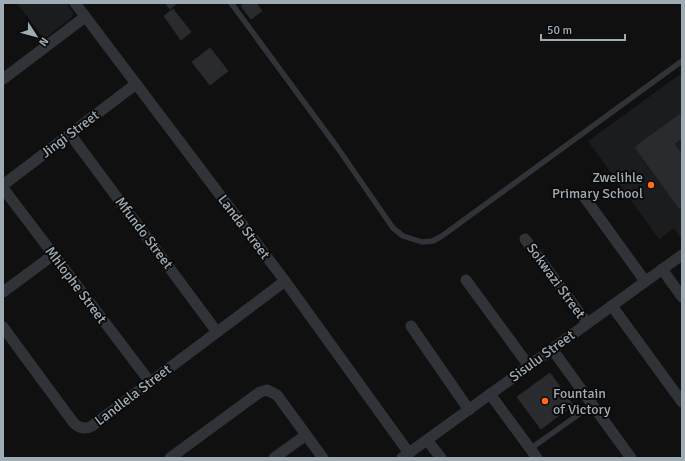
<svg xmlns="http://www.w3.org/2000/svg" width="685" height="461" viewBox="0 0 685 461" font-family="Signika,sans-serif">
<rect width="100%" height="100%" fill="#101011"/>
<g fill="#1b1c1e">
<polygon points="17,3 66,3 73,13 72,17 44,39"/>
<polygon points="682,73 682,240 674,228 659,239 588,141"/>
</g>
<g fill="#2a2b2e" stroke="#292b2e">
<polygon points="165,3 177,3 170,9"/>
<polygon points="244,3 256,3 262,11 251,19 241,6"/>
<polygon points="173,9 191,32 181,40 164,16"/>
<polygon points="210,48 228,71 210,85 192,62"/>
<polygon points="682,113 682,138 674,144 682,155 682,205 679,208 635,147"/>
<polygon points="550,373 573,405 541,429 517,397"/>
</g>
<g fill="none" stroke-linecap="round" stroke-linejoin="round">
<g stroke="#303337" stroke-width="5.5">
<polyline points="231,3 337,147 393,228 403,236 422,242 433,241 442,236 682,61"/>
<polyline points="530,449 592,405"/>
</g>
<g stroke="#303337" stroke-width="11">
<polyline points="75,3 285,281 409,453"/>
<polyline points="3,79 85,17"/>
<polyline points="70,134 217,332"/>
<polyline points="3,185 136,84"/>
<polyline points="3,188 150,382"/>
<polyline points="585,198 645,281"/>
<polyline points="525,239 587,323"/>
<polyline points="662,269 682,297"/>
<polyline points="466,280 529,366"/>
<polyline points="3,292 53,255"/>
<polyline points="612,306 682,402"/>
<polyline points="411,326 469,410"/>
<path d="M 3,327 L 73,422 C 78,428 85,430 92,426 L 285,281"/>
<polyline points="552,349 631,458"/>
<polyline points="490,394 537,458"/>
<polyline points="427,440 441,458"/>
<polyline points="170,458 260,392 267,390 277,395 323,458"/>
<polyline points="274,458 306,435"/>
<polyline points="402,458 682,255"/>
</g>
</g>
<g fill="#ff6b1a" stroke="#0b0b0c" stroke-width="1.5">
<circle cx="651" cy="185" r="4"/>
<circle cx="545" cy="401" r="4"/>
</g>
<g text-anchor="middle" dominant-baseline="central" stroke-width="4" stroke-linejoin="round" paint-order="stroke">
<g font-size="14" fill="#9facb4" stroke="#0b0b0c">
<text transform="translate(70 134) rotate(-37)">Jingi Street</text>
<text transform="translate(244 227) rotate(53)">Landa Street</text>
<text transform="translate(144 233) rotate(53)">Mfundo Street</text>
<text transform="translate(556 281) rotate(54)">Sokwazi Street</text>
<text transform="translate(76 285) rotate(53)">Mhlophe Street</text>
<text transform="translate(542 356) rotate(-36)">Sisulu Street</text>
<text transform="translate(133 395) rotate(-37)">Landlela Street</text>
</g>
<g font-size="14" fill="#9facb4" stroke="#0b0b0c" text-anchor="end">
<text x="643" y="177">Zwelihle<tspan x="643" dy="16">Primary School</tspan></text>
<text x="553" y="393" text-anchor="start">Fountain<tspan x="553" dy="16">of Victory</tspan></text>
</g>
</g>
<rect width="685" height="461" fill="none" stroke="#9facb4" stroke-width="8"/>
<g transform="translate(36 36) rotate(126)" stroke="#0b0b0c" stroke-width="3" paint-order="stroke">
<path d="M0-3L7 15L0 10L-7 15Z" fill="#9facb4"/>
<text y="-6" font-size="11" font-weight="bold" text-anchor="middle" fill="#9facb4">N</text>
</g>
<path d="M541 34v6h84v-6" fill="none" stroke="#9facb4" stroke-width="2"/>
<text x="547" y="34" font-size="12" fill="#9facb4" stroke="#0b0b0c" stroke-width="3" paint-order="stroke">50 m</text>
</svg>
